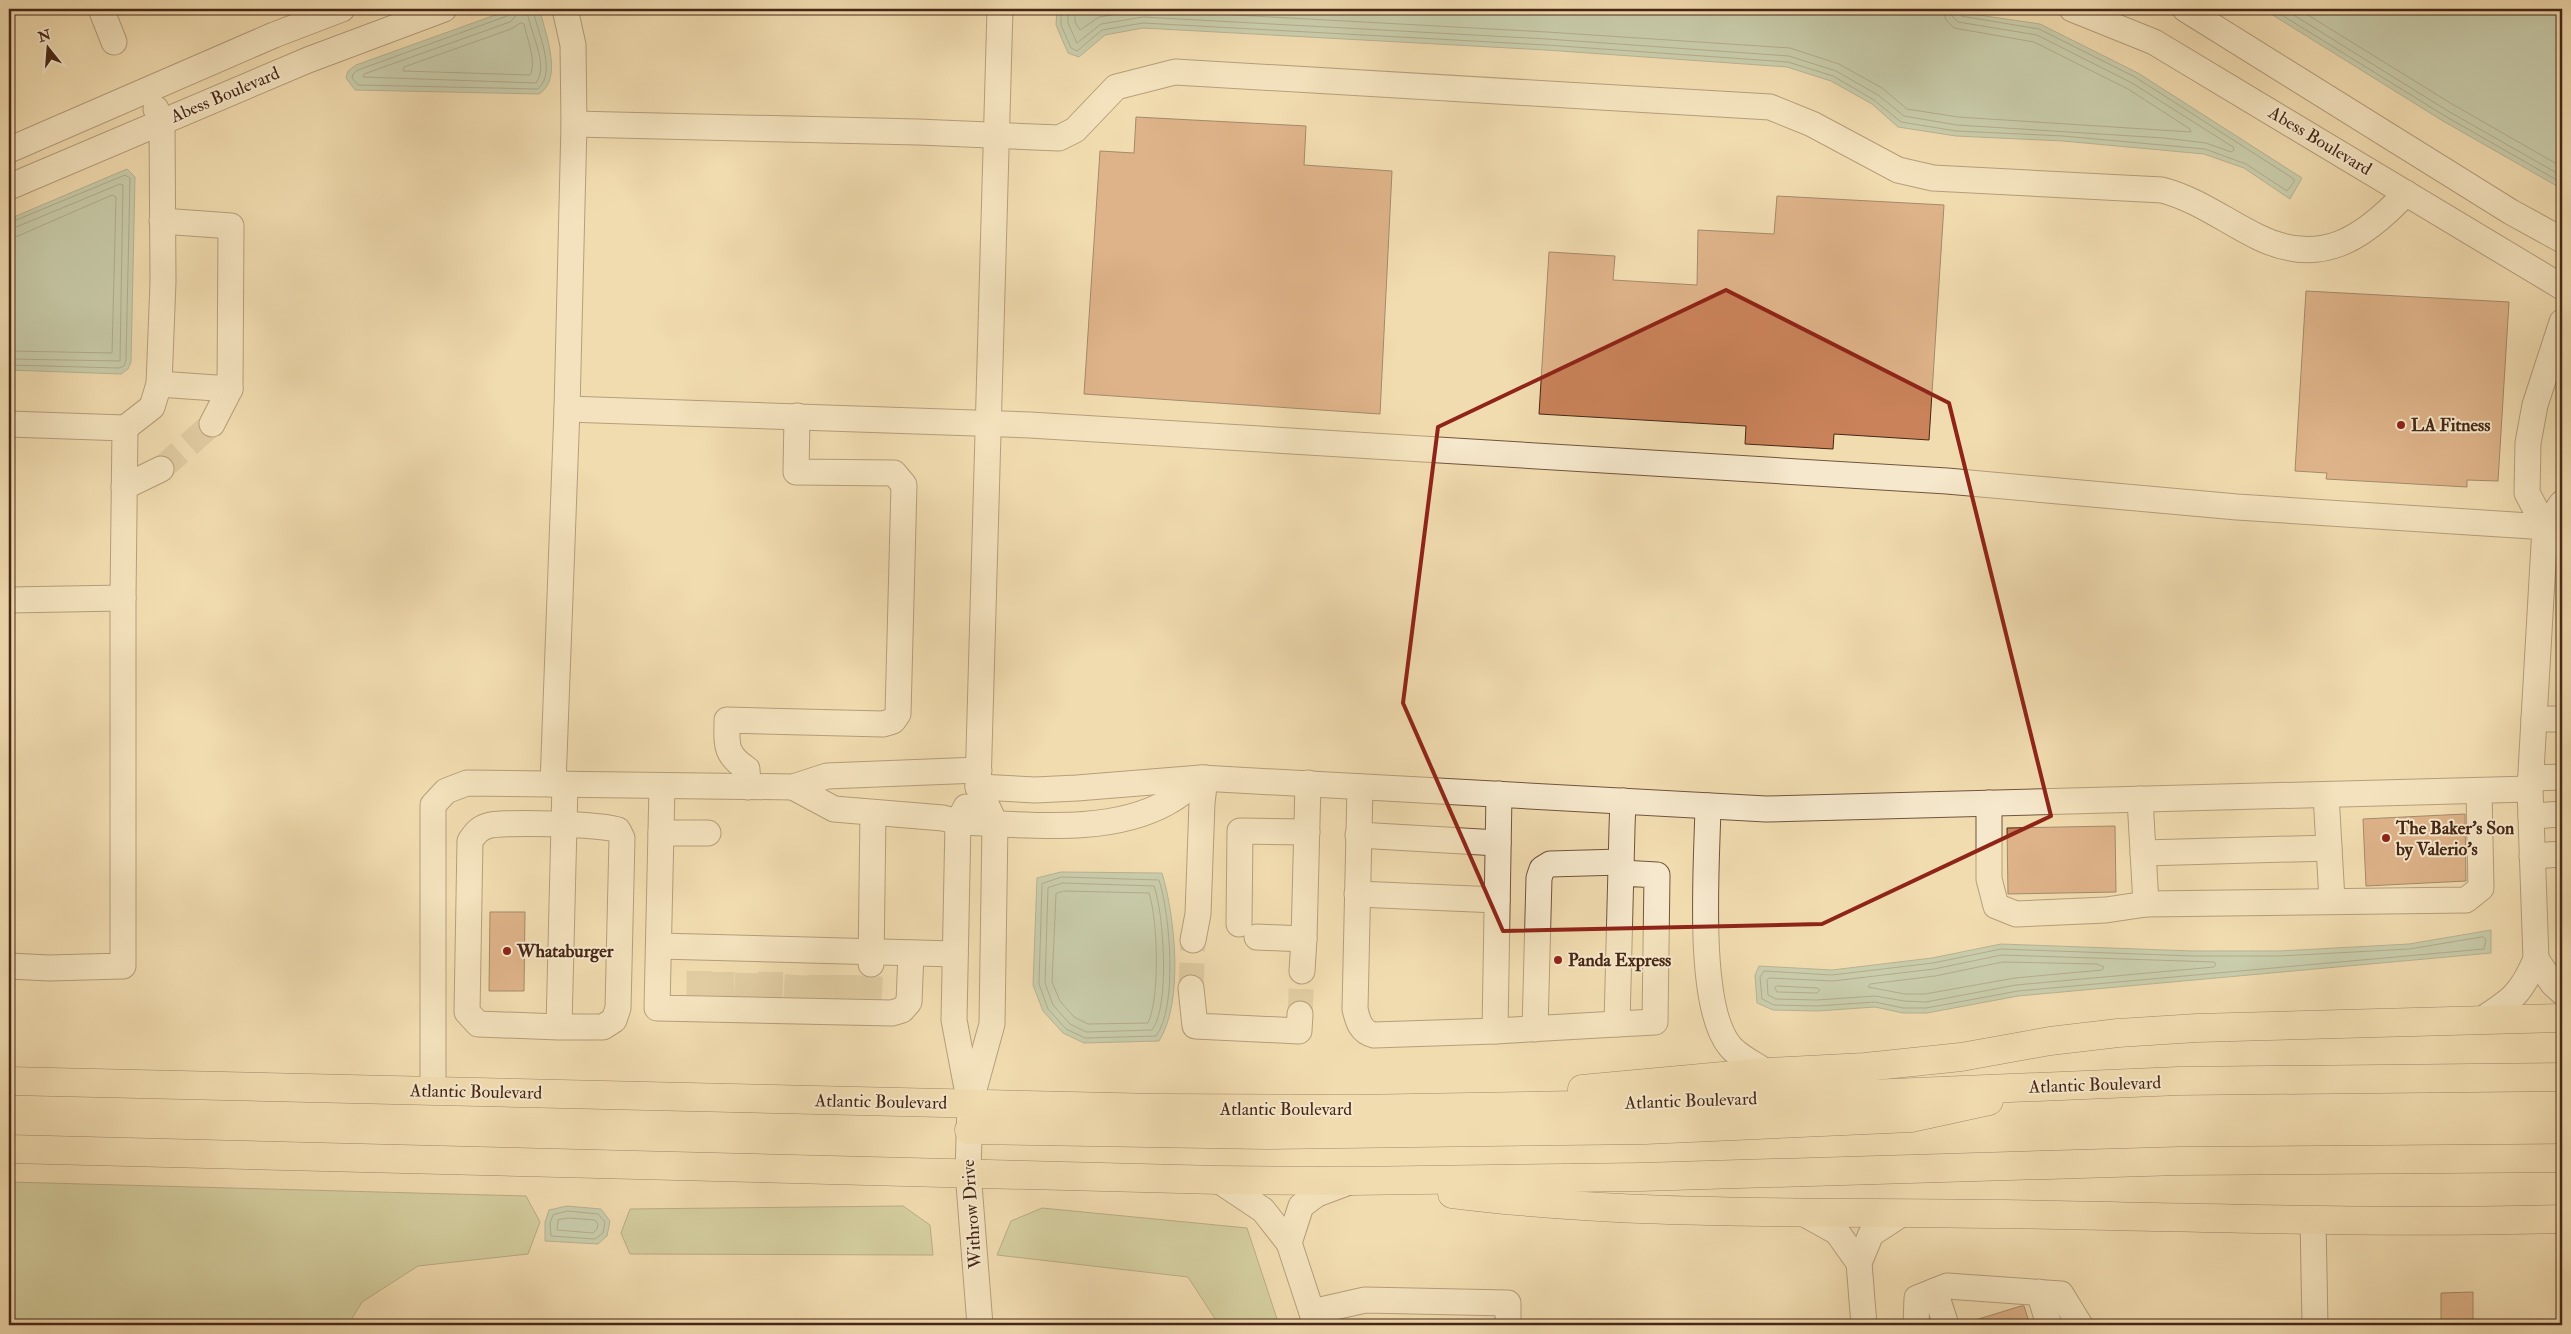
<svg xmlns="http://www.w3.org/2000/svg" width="2571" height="1334" viewBox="0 0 2571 1334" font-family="'IM FELL Double Pica',serif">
<rect width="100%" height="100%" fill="#f1dcb0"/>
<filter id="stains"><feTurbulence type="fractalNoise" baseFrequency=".004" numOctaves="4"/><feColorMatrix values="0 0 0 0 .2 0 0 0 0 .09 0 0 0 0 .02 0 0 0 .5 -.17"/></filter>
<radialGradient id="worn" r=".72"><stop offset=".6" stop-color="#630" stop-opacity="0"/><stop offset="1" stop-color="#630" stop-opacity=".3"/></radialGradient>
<g fill="#b6c18e" stroke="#7e7452">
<polygon points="9,1182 526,1196 540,1222 528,1254 418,1266 362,1302 348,1325 9,1325"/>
<polygon points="903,1206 930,1225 933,1255 630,1254 621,1233 630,1209"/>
<polygon points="1042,1208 1247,1228 1279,1325 1219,1325 1188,1277 997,1255 1011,1221"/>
</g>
<g fill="#9bbca9" stroke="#79806e">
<path d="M 512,9 L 537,9 L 541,14 C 546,36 563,79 539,94 L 355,90 L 346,78 L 348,71 L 356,65 Z"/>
<polygon points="1057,9 1938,9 2040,24 2138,73 2302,178 2290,199 2244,168 2204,154 2063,141 1956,136 1898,127 1872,104 1831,81 1787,67 1546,50 1143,28 1105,35 1079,57 1068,53 1056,25"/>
<polygon points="2263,9 2562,9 2562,189 2443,121"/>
<polygon points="127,169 135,177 131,362 128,369 121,374 9,370 9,219"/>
<path d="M 1061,872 L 1162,873 C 1175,916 1184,1002 1159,1041 L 1084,1043 L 1063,1033 L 1043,1011 L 1033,985 L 1037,878 Z"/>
<polygon points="2491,930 2491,953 2018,996 1927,1013 1903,1013 1875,1007 1817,1011 1773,1010 1757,1003 1755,975 1759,966 1832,970 1932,958 2001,944 2193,951 2280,951 2409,944"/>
<polygon points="567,1206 601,1209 610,1221 607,1236 598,1244 545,1241 545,1222 549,1210"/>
</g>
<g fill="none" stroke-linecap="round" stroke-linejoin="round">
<g stroke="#707260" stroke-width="1">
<path d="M 511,9 L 507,16 L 358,70 L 353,74 L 352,78 L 358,85 L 538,89 C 558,71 536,30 533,9"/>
<path d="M 517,9 L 515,17 L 510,22 L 364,74 L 363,77 L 536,83 C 550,64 528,29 527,9"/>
<polyline points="1061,9 1061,25 1071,48 1077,51 1102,30 1143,23 1546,45 1788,62 1833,76 1874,100 1901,122 1956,131 2063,136 2205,149 2246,164 2287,191 2294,182 2294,179 2135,77 2039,29 1961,16 1957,9"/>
<polyline points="1068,9 1068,23 1077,43 1101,24 1143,17 1547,39 1789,56 1836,71 1878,95 1904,116 1957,125 2164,138 2206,143 2231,152 2234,150 2233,147 2132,83 2037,35 1958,22 1952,16 1950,9"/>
<polyline points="1075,9 1075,22 1080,30 1099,17 1143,10 1547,32 1790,48 1839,64 1882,88 1907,109 1958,117 2191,132 2190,129 2128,89 2034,42 1954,28 1946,20 1943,9"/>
<polyline points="2272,9 2445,116 2562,183"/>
<polyline points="2284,9 2448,111 2562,176"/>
<polyline points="2298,9 2452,104 2562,167"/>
<path d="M 521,23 L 524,24 C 527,38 537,63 530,75 L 403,71 L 404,67 L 511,29 Z"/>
<polyline points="9,223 125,175 130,178 126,360 124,366 119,368 9,365"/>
<polyline points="9,230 120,184 123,185 120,361 9,359"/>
<polyline points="9,237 18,236 112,195 116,197 112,353 9,351"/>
<path d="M 1062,877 L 1159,880 C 1170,914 1178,1007 1156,1036 L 1085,1038 L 1066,1029 L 1048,1009 L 1039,984 L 1042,884 Z"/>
<path d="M 1063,883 L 1154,886 C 1164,914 1170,1007 1152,1030 L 1086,1032 L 1070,1024 L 1053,1005 L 1045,983 L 1048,888 Z"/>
<path d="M 1064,891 L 1149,893 C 1158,921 1160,998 1148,1023 L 1088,1024 L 1074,1017 L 1060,1001 L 1052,982 L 1056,894 Z"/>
<polygon points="2483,937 2486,939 2484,949 2018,991 1926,1008 1903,1008 1875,1002 1817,1006 1774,1005 1762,999 1760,977 1764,971 1832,975 1933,963 2001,949 2193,956 2280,956 2409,949"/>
<polygon points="2002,955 2214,962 2216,964 2214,967 2016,985 1926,1002 1904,1001 1875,996 1817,1000 1776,999 1768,995 1767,980 1769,978 1833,981 1934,969"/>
<polygon points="2003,962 2097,964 2104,967 2102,970 2015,978 1925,994 1905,994 1868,987 1870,984 1935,976"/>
<polygon points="1777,986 1817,988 1820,990 1817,993 1777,992 1775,988"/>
<polygon points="568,1211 598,1214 605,1222 603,1233 595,1239 551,1236 550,1223 553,1215"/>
<polygon points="569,1218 595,1220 598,1224 597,1229 593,1233 557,1230 558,1220"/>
</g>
</g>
<g fill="#c98259" stroke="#462716">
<polygon points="1136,117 1306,126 1304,165 1392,171 1380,414 1084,394 1100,151 1134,153"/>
<polygon points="1777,196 1944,205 1929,440 1834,434 1833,449 1745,444 1746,426 1539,414 1549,252 1615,256 1613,280 1697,285 1698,230 1774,234"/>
<polygon points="2306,291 2509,302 2498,481 2467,480 2467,487 2326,479 2327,473 2295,471"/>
<polygon points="2465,814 2466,881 2366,886 2363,819"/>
<polygon points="2115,826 2116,892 2008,894 2007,828"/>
<polygon points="490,912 525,912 524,991 489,991"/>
<polygon points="2473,1292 2473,1325 2441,1325 2441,1293"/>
<polygon points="2021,1306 2024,1306 2030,1325 1970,1325 1969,1322"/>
</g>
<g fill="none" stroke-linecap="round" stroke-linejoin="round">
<g stroke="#cfb891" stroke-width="25" stroke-dasharray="25 12" stroke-linecap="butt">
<polyline points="161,469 212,424"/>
<polyline points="1191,988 1193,940"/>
<polyline points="699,996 699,962"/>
<polyline points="722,997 722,962"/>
<polyline points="770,997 771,962"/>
<polyline points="747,998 748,962"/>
<polyline points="796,1000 798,963"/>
<polyline points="820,1000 821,964"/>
<polyline points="845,1000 845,964"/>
<polyline points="869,1001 871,964"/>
<polyline points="1300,1014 1302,971"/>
</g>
<g stroke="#71543c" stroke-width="27">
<g id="minor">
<polyline points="101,9 114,42"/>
<polyline points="2072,9 2154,42 2562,287"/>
<polyline points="2185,9 2511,212 2562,240"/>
<path d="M 574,124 L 918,132 L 1059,138 L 1075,130 L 1116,87 L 1175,72 L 1770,107 L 1812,124 L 1898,170 L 1933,178 L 2162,190 C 2199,200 2225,221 2258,237 C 2321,268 2364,238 2406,193"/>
<polyline points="9,150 274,35 342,9"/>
<polyline points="9,187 308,60 444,9"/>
<polyline points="159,384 230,389 231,226 162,221"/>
<polyline points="567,409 1030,425 1947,481 2237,507 2545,527 2562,536"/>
<polyline points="9,424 125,428 123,598 9,600"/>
<polyline points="212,424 230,389"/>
<polyline points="125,428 152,407 159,384 163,282 162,122 156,109"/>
<polyline points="124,487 161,469"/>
<polyline points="2545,527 2562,503"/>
<polyline points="2534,719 2562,719"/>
<polyline points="2531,778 2562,777"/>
<polyline points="553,784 567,409 574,124 573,45 565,9"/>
<polyline points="662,786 657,1008 892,1013 902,1010 909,1002 911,953"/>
<path d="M 748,787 L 747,769 C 724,754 727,744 727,720 L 883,724 L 893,721 L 898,714 L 904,485 L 894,473 L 796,472 L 797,416"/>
<path d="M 793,787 L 834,809 L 943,818 L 958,822 C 1024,824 1108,836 1168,802 C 1180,796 1191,786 1201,778"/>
<polyline points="978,787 1035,790 1077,788 1201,778 1766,809 2530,789"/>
<path d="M 1360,787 L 1355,1009 C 1358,1022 1361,1032 1374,1035 L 1495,1031 L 1499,794"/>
<polyline points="2326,795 2332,900"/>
<polyline points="2140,799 2146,904"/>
<polyline points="1989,803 1989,879 1996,906 2016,914 2106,910 2146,904 2466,900 2481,888 2479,791"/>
<path d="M 1708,806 C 1707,862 1696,1003 1729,1045 C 1737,1056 1755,1064 1766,1072"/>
<polyline points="966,807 958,822 954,1020 969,1099"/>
<polyline points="2531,816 2562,814"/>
<polyline points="661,833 708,833"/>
<polyline points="1358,835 1498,843"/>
<polyline points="2143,853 2329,848"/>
<polyline points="2532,856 2562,854"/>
<polyline points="1621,873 1657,875 1655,1022 1617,1024 1622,828 1623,801"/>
<polyline points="1357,894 1497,900"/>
<polyline points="1239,924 1240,831 1307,832"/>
<polyline points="1257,937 1304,939 1308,783"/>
<polyline points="1193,940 1198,914 1202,803 1205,778"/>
<polyline points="659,946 955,954"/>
<polyline points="2536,959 2553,984 2562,992"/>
<polyline points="871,964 873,813"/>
<polyline points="9,966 49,968 123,966 123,598"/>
<polyline points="1302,971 1304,939"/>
<polyline points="1191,988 1195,1026 1299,1031 1300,1014"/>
<path d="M 2481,1020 C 2512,1000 2521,994 2536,959 L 2530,789 L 2545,527 L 2527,493 L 2528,443 L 2535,405 L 2562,322"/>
<path d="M 559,1027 L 603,1027 L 614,1020 L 618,1008 L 622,838 L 618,830 C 604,824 501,821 487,826 C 478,829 475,834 470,841 L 467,1012 L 478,1024 L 559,1027 L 565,784"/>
<polyline points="1535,1029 1539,878 1542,869 1550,864 1621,862"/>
<polyline points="1495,1031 1617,1024"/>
<polyline points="433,1091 433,805 446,791 467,783 793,787 827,776 979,770"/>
<polyline points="1218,1180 1263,1210 1289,1243 1316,1325"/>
<polyline points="1801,1212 1837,1232 1859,1263"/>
<polyline points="2313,1220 2315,1325"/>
<polyline points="1289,1243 1301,1206 1317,1194 1349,1182"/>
<polyline points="1935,1291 1946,1325"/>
<polyline points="2039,1292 2049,1325"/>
<polyline points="1312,1312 1365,1300 1508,1303 1508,1325"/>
<polyline points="980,1325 968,1172 970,1104 992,1024 995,823 978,787 1000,9"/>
<polyline points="1864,1325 1859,1263 1871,1234 1903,1213"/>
<polyline points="1916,1325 1917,1298 1947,1286 2061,1294 2080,1325"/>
</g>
</g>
<g stroke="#462716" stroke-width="29">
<g id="highway">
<polyline points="9,1081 1159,1108 1356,1109 1632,1104 2179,1081 2562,1077"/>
<polyline points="1582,1089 1766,1072 1865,1067 1961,1057 2050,1041 2118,1033 2197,1028 2562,1018"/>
<polyline points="969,1130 1265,1135 1645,1130 1911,1118 1989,1101"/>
<polyline points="9,1149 1218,1180 1352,1181 1641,1177 2179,1161 2562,1158"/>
<path d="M 1452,1194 C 1635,1217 1820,1211 2004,1214 C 2190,1217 2376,1224 2562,1219"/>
</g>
</g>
<use href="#minor" stroke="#f6e8cc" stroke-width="25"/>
<use href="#highway" stroke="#f1dcb0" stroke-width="28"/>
</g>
<path d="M0 0H2571V1334H0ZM 1726,290 L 1949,403 L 2051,816 L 1822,924 L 1503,931 L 1403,703 L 1438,427 Z" fill="#f1dcb0" fill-opacity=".55" fill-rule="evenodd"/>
<path fill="none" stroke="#8f2418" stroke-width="4" stroke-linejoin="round" d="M 1726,290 L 1949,403 L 2051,816 L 1822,924 L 1503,931 L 1403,703 L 1438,427 Z"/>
<g fill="#8f2418" stroke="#f6e8cc" stroke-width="2">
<circle cx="2401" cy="425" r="5"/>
<circle cx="2386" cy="838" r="5"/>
<circle cx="507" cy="951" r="5"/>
<circle cx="1558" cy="960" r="5"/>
</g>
<g text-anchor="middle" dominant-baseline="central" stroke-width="4" stroke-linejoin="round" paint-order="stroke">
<g font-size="18" fill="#462716" stroke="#f6e8cc">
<text transform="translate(225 95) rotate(-23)">Abess Boulevard</text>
<text transform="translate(2320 141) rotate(31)">Abess Boulevard</text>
<text transform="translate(2095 1085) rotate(-2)">Atlantic Boulevard</text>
<text transform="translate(476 1092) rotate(1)">Atlantic Boulevard</text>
<text transform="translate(1691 1101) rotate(-2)">Atlantic Boulevard</text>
<text transform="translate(881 1102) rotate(1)">Atlantic Boulevard</text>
<text x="1286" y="1109">Atlantic Boulevard</text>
<text transform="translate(972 1214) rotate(-94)">Withrow Drive</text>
</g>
<g font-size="18" font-weight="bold" fill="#462716" stroke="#f6e8cc" text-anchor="start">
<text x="2411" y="425">LA Fitness</text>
<text x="2396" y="828">The Baker's Son<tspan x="2396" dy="21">by Valerio's</tspan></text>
<text x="517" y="951">Whataburger</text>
<text x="1568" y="960">Panda Express</text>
</g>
</g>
<rect width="2571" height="1334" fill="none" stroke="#f1dcb0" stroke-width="30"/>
<rect x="10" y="10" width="2551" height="1314" fill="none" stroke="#462716" stroke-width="2.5"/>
<rect x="15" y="15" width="2541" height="1304" fill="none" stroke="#462716"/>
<g transform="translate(48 48) rotate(343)" stroke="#f6e8cc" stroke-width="4" paint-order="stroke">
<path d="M0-4L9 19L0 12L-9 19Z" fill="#462716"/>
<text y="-8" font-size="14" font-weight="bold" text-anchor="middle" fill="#462716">N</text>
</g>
<rect width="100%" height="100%" filter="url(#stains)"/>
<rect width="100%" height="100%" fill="url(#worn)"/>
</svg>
